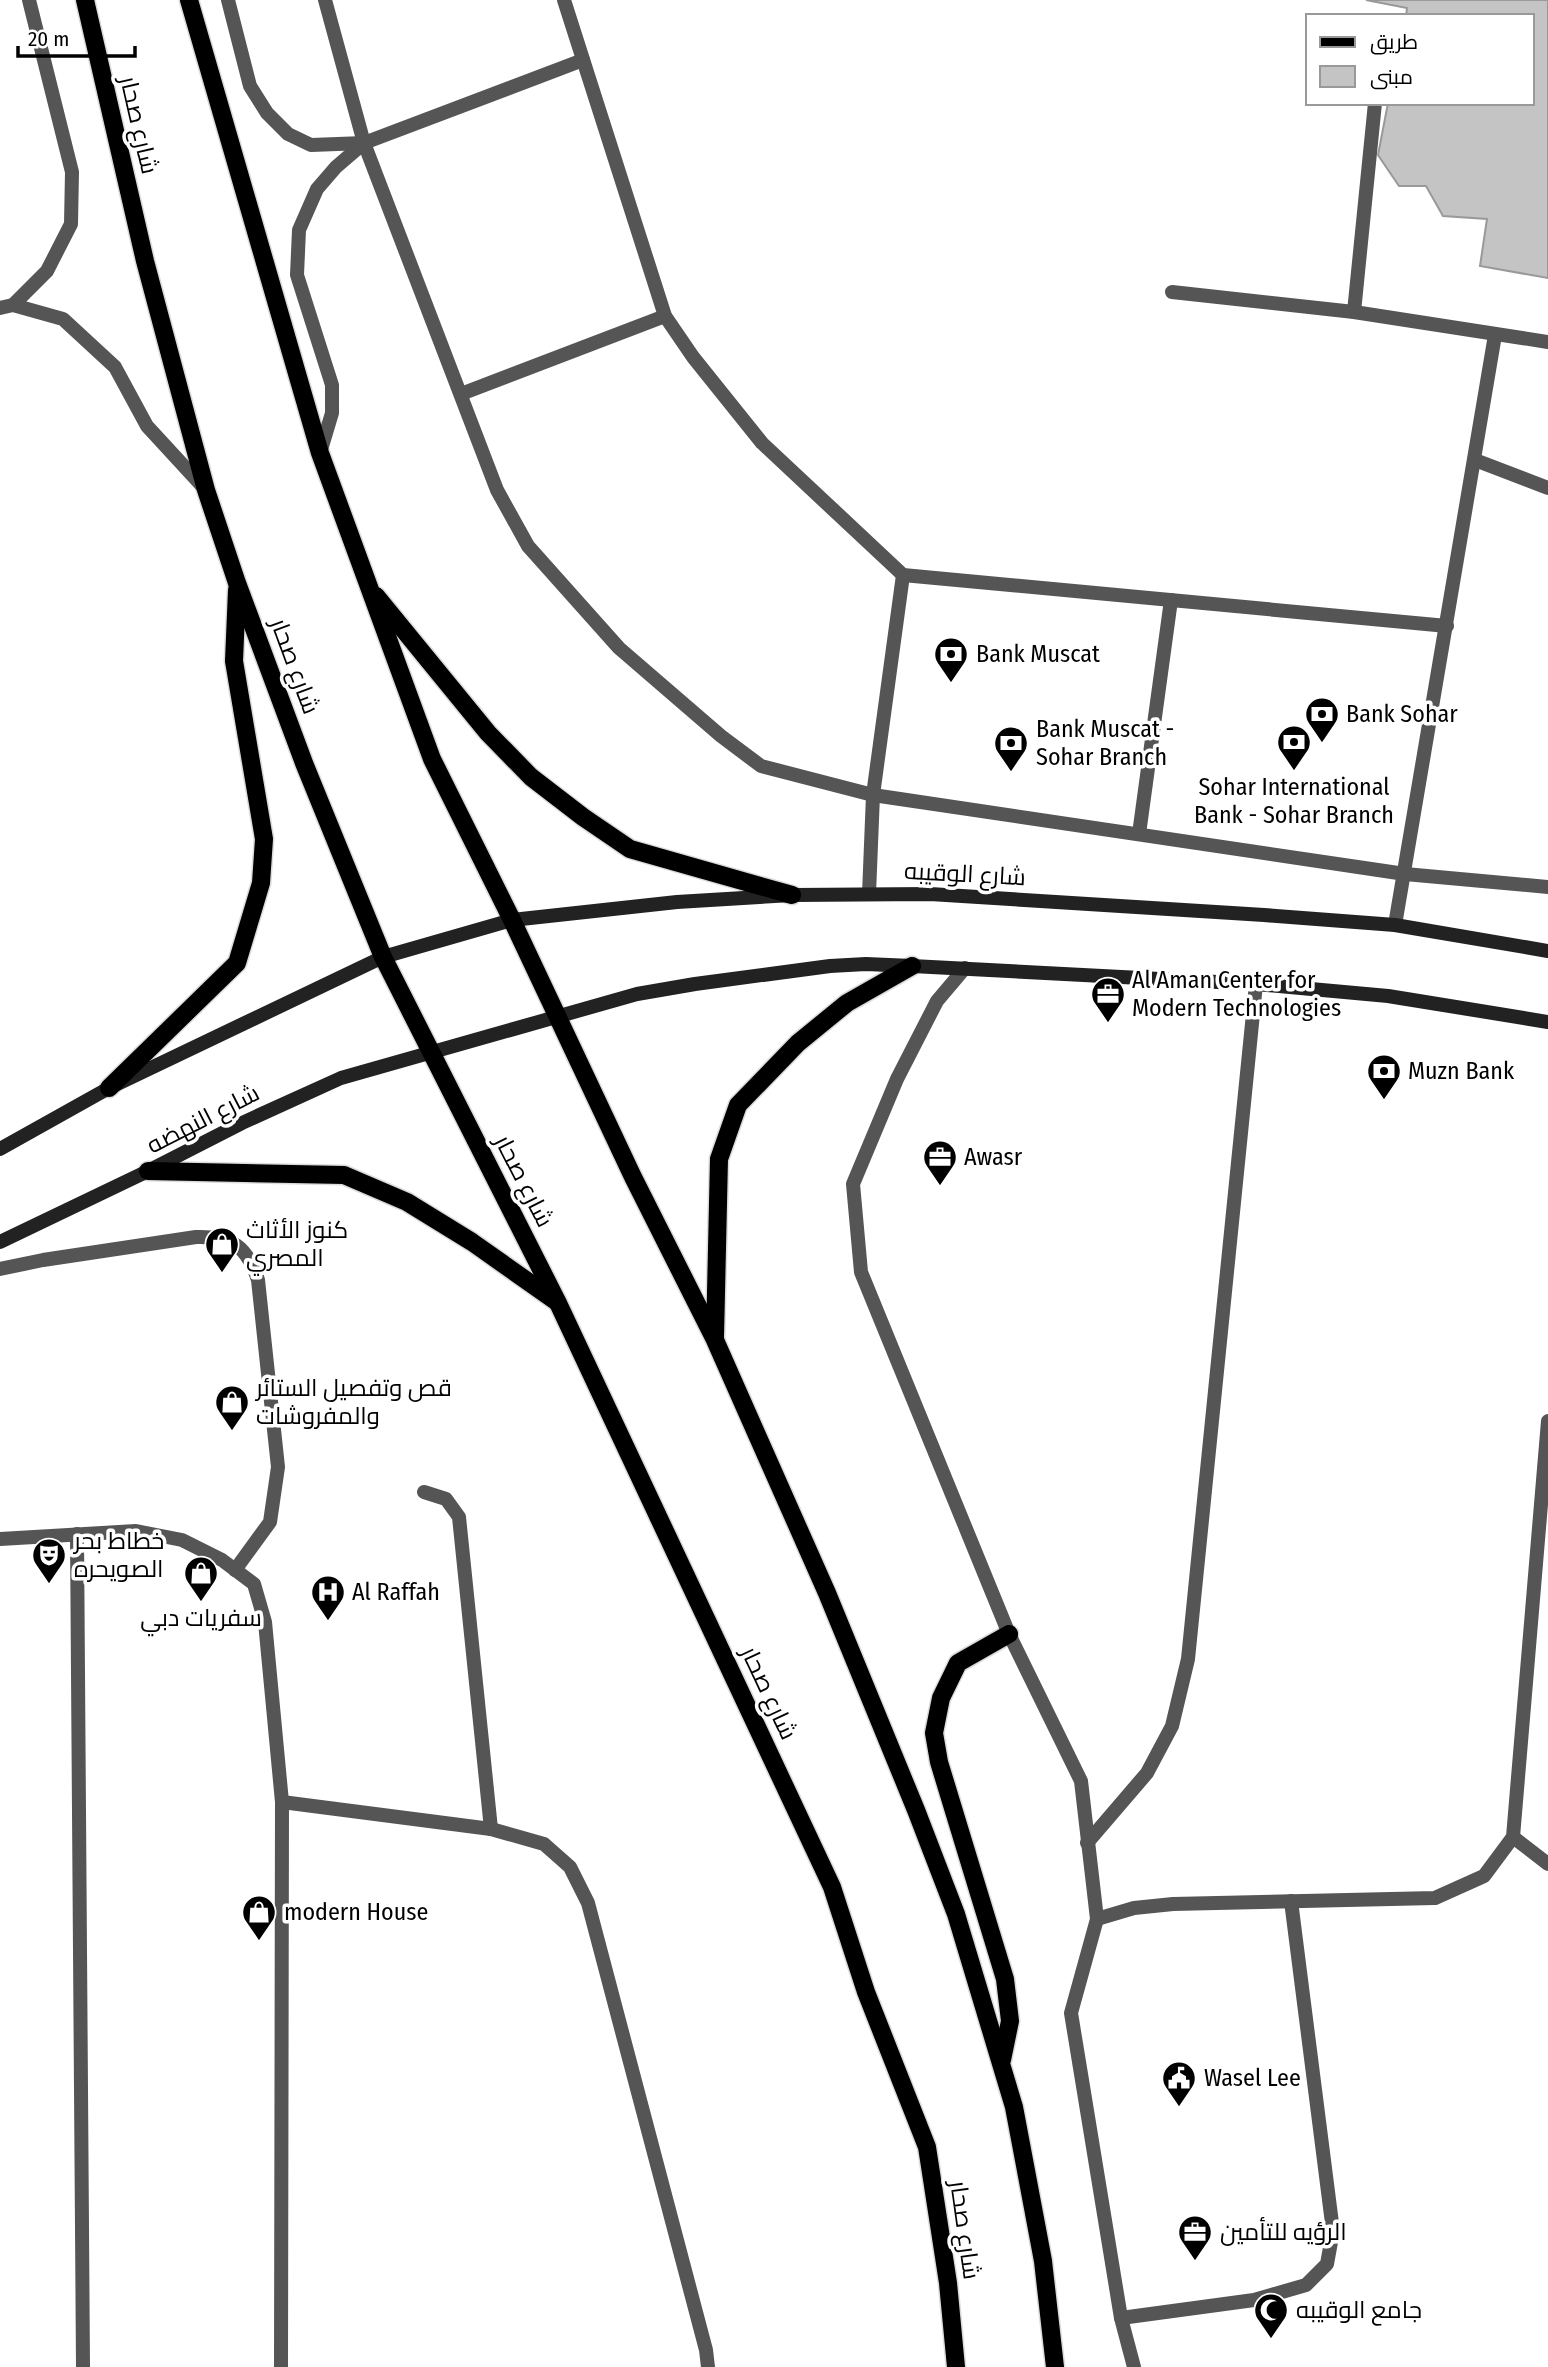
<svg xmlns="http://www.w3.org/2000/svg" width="1548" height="2367" viewBox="0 0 1548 2367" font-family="'Fira Sans Condensed',Cairo,sans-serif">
<rect width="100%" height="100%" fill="#fff"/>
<polygon fill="#c4c4c4" stroke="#999" stroke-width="2" points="1366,0 1548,0 1548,278 1480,266 1487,219 1443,216 1426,186 1399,186 1378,155 1388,103 1532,103 1532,16 1406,16 1407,8"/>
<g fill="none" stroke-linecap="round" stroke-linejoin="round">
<g stroke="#dbdbdb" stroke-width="21">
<g id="primary">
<polyline points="85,0 145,261 206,490 237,583 304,763 383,957 558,1303 832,1887 866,1992 927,2147 948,2283 956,2367"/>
<polyline points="189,0 320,453 432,759 512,920 633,1177 715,1340 827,1593 916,1810 956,1914 1014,2107 1043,2261 1055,2367"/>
<polyline points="376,596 488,733 531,777 583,817 630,849 792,895"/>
<polyline points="109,1088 237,963 261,883 264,839 234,661 237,590"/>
<polyline points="148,1171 344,1175 407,1202 472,1242 557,1302"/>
<polyline points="715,1337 719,1159 738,1105 798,1043 847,1003 912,966"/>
<polyline points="1002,2060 1010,2021 1005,1979 939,1762 934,1733 941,1698 958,1663 1009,1634"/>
</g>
</g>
<g stroke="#555" stroke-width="14">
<polyline points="13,305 47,271 71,224 72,172 29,0"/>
<polyline points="0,308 13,305 63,319 115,367 147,426 205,489"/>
<polyline points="1354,312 1375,103"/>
<polyline points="1475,460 1548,488"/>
<polyline points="424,1492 446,1499 459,1517 491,1829"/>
<polyline points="1121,2318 1254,2300 1306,2285 1327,2264 1333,2231 1291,1901"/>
</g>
<g stroke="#555" stroke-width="14">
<polyline points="228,0 250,86 267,113 288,134 311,145 364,143"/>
<polyline points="325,0 364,143 497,490 528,546 619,648 721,736 761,766 873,795 1405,874 1548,887"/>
<polyline points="564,0 665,316 693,357 762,443 903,575 1447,626"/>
<polyline points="1172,292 1354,312 1548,342"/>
<polyline points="461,394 665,316"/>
<polyline points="320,453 332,413 332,385 297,275 299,230 317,189 336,167 364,143 583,60"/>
<polyline points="1139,834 1171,600"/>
<polyline points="869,894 873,795 903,575"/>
<polyline points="1395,925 1495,335"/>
<polyline points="965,968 937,1001 897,1079 853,1184 861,1272 1009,1634 1081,1781 1097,1919 1071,2013 1121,2318 1134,2367"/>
<path d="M 0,1269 L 43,1260 L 196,1237 C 232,1236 247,1246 258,1280 L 278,1467 L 270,1522 L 235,1570"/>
<polyline points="77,1534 83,2367"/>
<polyline points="0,1539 136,1531 182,1540 222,1560 254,1584 265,1622 282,1802 281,2367"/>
<polyline points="282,1802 491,1829 544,1844 570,1867 588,1903 706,2350 708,2367"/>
<polyline points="1513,1837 1548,1864"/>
<polyline points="1087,1843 1147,1773 1172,1726 1188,1659 1256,984"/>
<polyline points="1097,1919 1134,1908 1173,1904 1435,1898 1484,1876 1513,1837 1548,1421"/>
</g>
<g stroke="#222" stroke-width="14">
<polyline points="0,1149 109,1088 383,957 512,920 677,902 792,895 930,894 1264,915 1395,925 1548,951"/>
<polyline points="0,1242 148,1171 242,1123 341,1078 637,994 695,984 830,966 866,964 912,966 1256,984 1388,996 1548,1022"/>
</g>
<use href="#primary" stroke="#000" stroke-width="18"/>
</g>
<defs>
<g id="bank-pin" transform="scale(1.75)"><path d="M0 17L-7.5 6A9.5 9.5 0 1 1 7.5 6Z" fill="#000" stroke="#fff"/><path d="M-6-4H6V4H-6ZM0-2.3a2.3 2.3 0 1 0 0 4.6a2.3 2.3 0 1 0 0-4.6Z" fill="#fff"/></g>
<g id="office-pin" transform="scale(1.75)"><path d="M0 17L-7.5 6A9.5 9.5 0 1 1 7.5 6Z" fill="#000" stroke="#fff"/><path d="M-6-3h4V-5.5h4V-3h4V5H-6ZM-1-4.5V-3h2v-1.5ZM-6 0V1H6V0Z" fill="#fff"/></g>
<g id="shop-pin" transform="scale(1.75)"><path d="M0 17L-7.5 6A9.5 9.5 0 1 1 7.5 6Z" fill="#000" stroke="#fff"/><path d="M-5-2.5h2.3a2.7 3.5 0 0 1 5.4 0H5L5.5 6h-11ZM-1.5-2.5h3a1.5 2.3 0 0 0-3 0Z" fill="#fff"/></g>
<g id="theatre-pin" transform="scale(1.75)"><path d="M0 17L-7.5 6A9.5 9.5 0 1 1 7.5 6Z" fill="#000" stroke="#fff"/><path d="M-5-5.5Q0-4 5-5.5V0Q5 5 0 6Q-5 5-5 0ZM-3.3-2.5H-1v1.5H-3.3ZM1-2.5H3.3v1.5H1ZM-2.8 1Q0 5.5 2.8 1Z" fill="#fff"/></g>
<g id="hospital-pin" transform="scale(1.75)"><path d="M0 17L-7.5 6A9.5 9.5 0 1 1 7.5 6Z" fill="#000" stroke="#fff"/><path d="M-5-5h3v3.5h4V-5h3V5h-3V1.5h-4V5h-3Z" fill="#fff"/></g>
<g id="civic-pin" transform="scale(1.75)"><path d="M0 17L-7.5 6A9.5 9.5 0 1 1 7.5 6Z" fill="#000" stroke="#fff"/><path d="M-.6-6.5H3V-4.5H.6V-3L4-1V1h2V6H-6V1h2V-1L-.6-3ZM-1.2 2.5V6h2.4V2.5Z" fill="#fff"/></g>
<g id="mosque-pin" transform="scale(1.75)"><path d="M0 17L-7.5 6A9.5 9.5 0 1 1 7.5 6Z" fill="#000" stroke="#fff"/><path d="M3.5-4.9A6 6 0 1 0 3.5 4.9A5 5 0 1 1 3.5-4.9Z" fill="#fff"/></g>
</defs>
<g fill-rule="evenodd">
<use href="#bank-pin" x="951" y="654"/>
<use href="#bank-pin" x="1322" y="714"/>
<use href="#bank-pin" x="1294" y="742"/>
<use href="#bank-pin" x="1011" y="743"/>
<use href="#office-pin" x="1108" y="994"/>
<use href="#bank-pin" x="1384" y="1071"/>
<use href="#office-pin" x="940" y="1157"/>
<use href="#shop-pin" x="222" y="1244"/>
<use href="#shop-pin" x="232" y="1402"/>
<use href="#theatre-pin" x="49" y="1555"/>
<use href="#shop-pin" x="201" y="1573"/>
<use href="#hospital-pin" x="328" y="1592"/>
<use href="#shop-pin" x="259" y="1912"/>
<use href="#civic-pin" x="1179" y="2078"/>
<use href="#office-pin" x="1195" y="2232"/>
<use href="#mosque-pin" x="1271" y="2310"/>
</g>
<g text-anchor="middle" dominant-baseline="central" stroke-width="7" stroke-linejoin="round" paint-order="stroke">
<g font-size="24" fill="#000" stroke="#fff">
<text transform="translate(139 125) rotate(77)">شارع صحار</text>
<text transform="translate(295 666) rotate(70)">شارع صحار</text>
<text transform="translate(965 874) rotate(3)">شارع الوقيبه</text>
<text transform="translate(203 1119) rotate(-27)">شارع النهضه</text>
<text transform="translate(524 1181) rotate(63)">شارع صحار</text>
<text transform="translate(769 1693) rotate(65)">شارع صحار</text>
<text transform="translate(965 2230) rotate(82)">شارع صحار</text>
</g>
<g font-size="24" fill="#000" stroke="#fff" text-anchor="start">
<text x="976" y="654">Bank Muscat</text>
<text x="1346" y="714">Bank Sohar</text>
<text x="1036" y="729">Bank Muscat -<tspan x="1036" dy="28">Sohar Branch</tspan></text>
<text x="1294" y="787" text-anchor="middle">Sohar International<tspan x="1294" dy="28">Bank - Sohar Branch</tspan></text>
<text x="1132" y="980">Al Aman Center for<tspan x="1132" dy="28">Modern Technologies</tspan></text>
<text x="1408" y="1071">Muzn Bank</text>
<text x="964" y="1157">Awasr</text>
<text x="246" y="1230">كنوز الأثاث<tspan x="246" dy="28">المصري</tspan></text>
<text x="256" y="1388">قص وتفصيل الستائر<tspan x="256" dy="28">والمفروشات</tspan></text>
<text x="74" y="1541">خطاط بحر<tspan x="74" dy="28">الصويحره</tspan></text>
<text x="352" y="1592">Al Raffah</text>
<text x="201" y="1618" text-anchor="middle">سفريات دبي</text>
<text x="284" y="1912">modern House</text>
<text x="1204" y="2078">Wasel Lee</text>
<text x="1220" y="2232">الرؤيه للتأمين</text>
<text x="1296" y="2310">جامع الوقيبه</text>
</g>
</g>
<rect x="1306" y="14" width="228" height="91" fill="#ffffff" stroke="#999999" stroke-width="2"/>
<rect x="1320" y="37" width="35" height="10" fill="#000000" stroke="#999999" stroke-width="2"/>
<text x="1370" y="49" font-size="21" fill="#000000">طريق</text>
<rect x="1320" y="66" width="35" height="21" fill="#c4c4c4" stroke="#999999" stroke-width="2"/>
<text x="1370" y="84" font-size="21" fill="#000000">مبنى</text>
<path d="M18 46v10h117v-10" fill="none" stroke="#000000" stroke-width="3.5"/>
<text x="28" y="46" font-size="21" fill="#000000" stroke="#ffffff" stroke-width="5" paint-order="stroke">20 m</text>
</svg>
